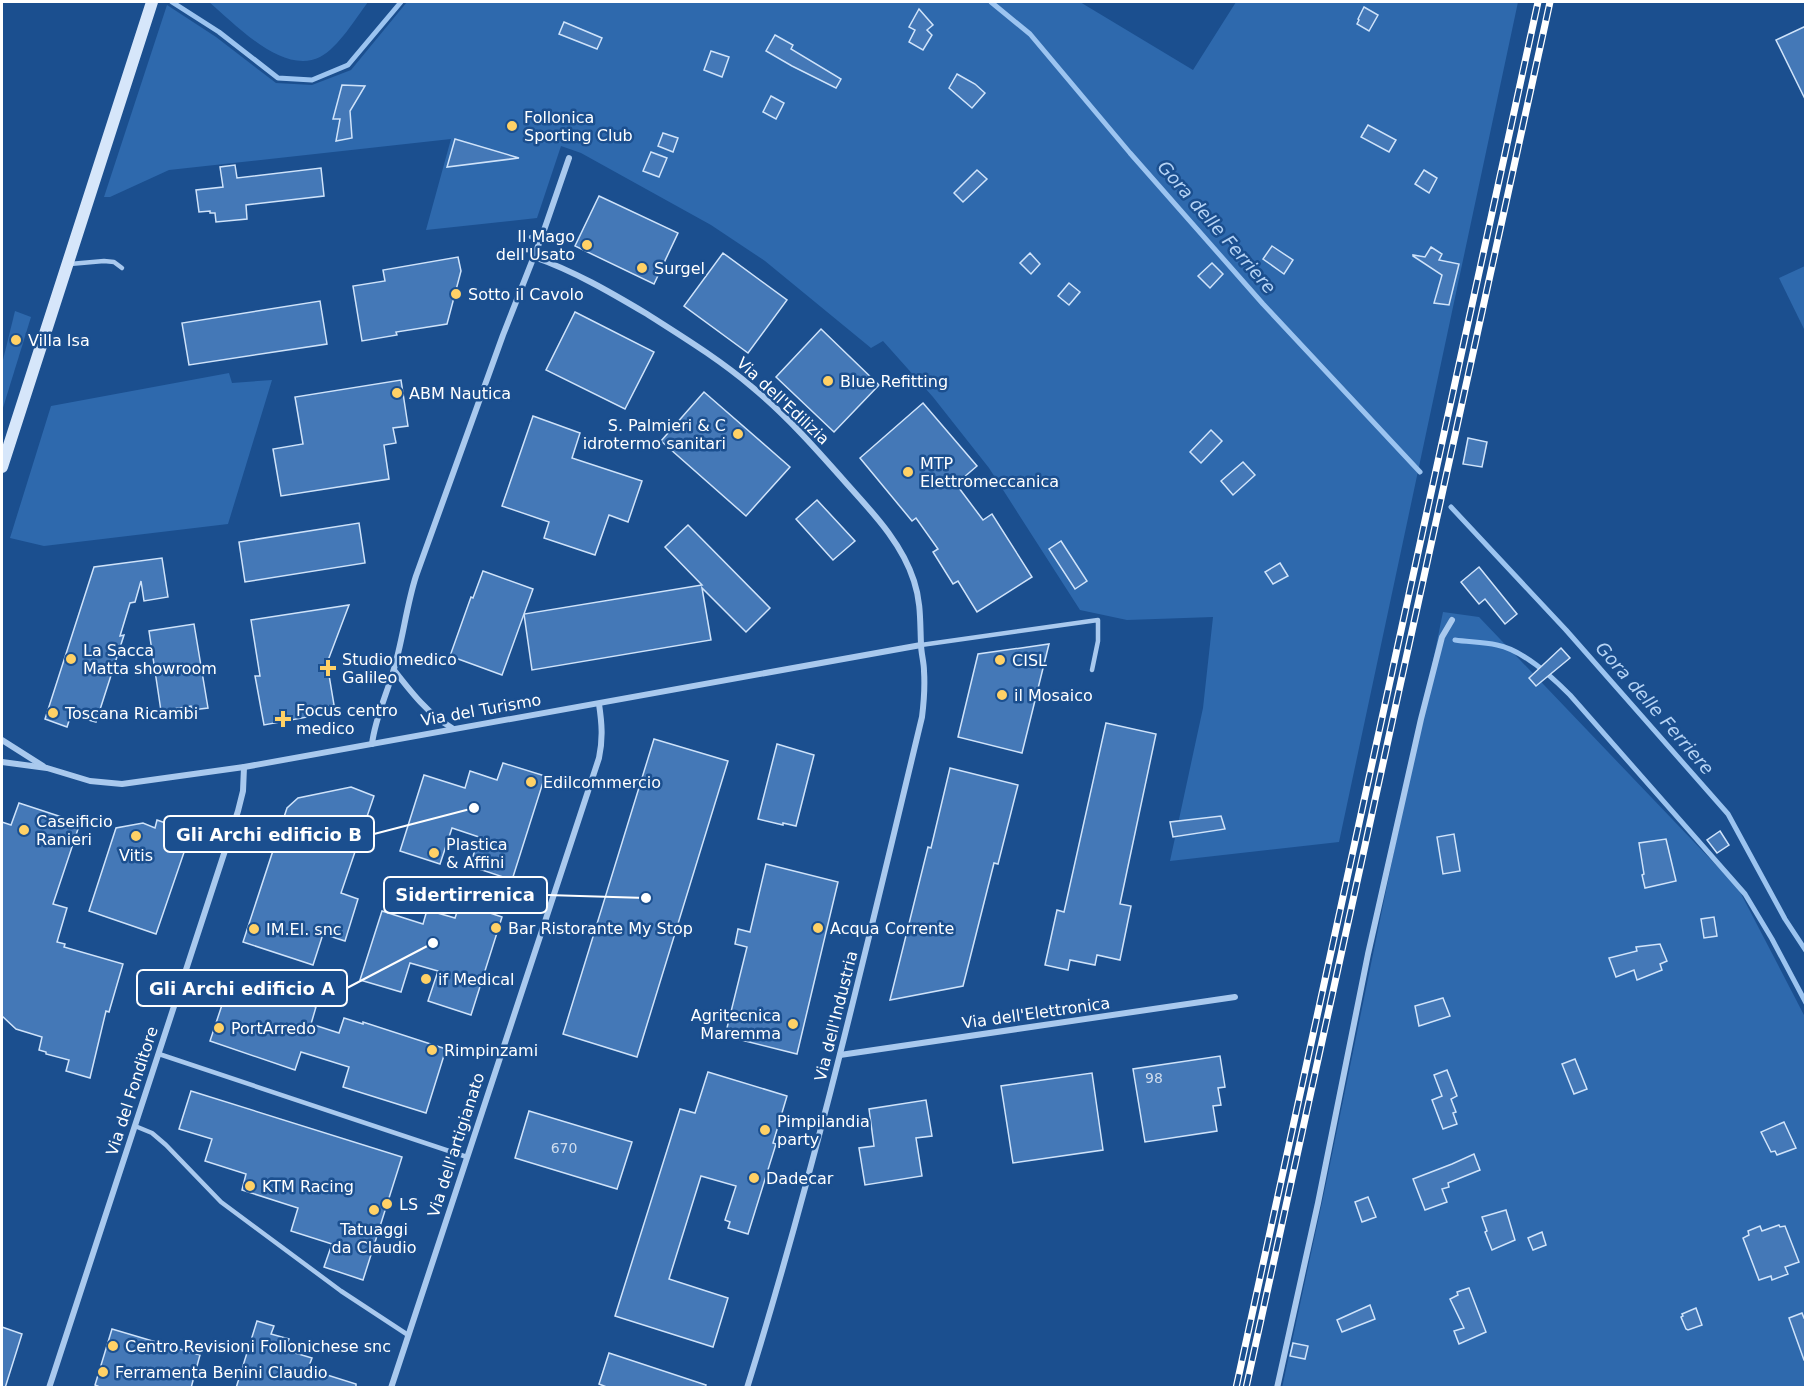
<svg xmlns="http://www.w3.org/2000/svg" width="1807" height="1389" viewBox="0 0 1807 1389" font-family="'DejaVu Sans',sans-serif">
<rect width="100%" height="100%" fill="#1b4f8f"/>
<g fill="#2e69ad">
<path d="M 209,2 L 368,2 C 356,18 338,48 320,57 C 283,76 234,23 209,2 Z"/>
<polygon points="407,2 1080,2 1193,70 1236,2 1518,2 1339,842 1170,861 1203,708 1213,617 1127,620 1080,610 989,468 933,397 883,341 871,348 765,261 711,225 581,153 561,146 537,218 426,230 451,139 169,170 110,197 104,197 167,5 216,37 276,83 312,85 351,70"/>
<polygon points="1805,266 1805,331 1779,278"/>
<polygon points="15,311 31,317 2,411 2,364"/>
<polygon points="229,373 232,383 272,380 228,524 44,546 10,538 51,406"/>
<polygon points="1443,612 1479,617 1738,888 1805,1017 1805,1387 1282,1388 1326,1184"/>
</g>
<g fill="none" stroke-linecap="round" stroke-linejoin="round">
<g stroke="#9cc4f0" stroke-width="5">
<polyline points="172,2 219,32 278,78 312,80 348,65 401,2"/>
<polyline points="991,2 1030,34 1130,153 1263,304 1420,472"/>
<polyline points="1451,507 1566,630 1728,814 1785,919 1806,951"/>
<path d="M 1455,640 C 1468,642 1483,642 1497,645 C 1523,650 1551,676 1570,695 L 1745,894 L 1772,939 L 1806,1003"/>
</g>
</g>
<g fill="#4478b7" stroke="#cfe3fa" stroke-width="1.5">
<polygon points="1364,7 1378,15 1369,31 1357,24 1359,20 1358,19"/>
<polygon points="919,9 933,25 927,30 932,35 923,50 909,42 915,30 909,27"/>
<polygon points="564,22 602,38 597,49 559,34"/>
<polygon points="1806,26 1806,101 1776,40"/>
<polygon points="775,35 793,45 791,49 841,79 836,88 792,66 766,51"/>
<polygon points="711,51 729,57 722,77 704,70"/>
<polygon points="957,74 975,84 985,93 972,108 949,88"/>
<polygon points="342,85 365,86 350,111 352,138 336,141 340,119 333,119"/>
<polygon points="771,96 784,103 776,119 763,112"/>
<polygon points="1368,125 1396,140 1389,152 1361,137"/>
<polygon points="663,133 678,138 673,152 658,146"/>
<polygon points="455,139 519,158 447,167"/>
<polygon points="651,152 667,158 659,177 643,171"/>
<polygon points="235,165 237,178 321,168 324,196 246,205 247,219 216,222 215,213 210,213 210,211 199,212 196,190 223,187 220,167"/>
<polygon points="977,170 987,179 963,202 954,193"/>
<polygon points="1424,170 1437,178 1429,193 1415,184"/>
<polygon points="599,196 678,233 654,284 575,246"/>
<polygon points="1272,246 1293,260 1284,274 1263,259"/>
<polygon points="1431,247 1442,254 1439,260 1459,264 1449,305 1434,303 1442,275 1413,256 1413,255 1425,257"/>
<polygon points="723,253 787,300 748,353 684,306"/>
<polygon points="1030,253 1040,264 1031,274 1020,263"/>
<polygon points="458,257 461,271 447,324 396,332 397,335 362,341 353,286 385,281 383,270"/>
<polygon points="1212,263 1223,274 1210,288 1198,276"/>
<polygon points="1069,283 1080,292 1069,305 1058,296"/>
<polygon points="320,301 327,344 189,365 182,323"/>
<polygon points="575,312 654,352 625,409 546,370"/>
<polygon points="821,329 879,385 834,432 776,377"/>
<polygon points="401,380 408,426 393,428 396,443 384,445 389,479 281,496 273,449 303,444 295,397"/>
<polygon points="704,392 790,467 746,516 661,441"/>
<polygon points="923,403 977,466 956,484 983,520 992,514 1032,577 977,612 958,581 953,584 933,552 938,549 916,518 912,521 860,458"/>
<polygon points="533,416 580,433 572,458 642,481 628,522 609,515 595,555 544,538 549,522 502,506"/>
<polygon points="1211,430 1222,441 1201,463 1190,452"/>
<polygon points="1468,438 1487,442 1482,467 1463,464"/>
<polygon points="1243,462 1255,475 1233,495 1221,481"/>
<polygon points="817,500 855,541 833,560 796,519"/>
<polygon points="359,523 365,563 245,582 239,542"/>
<polygon points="688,525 770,608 746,632 702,588 711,640 532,670 524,614 702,585 665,547"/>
<polygon points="1061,541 1087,581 1075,589 1049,549"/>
<polygon points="162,558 168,597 144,601 141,581 135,602 130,603 120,636 124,635 96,722 71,715 67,727 45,719 94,567"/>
<polygon points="1280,563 1288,576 1273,584 1265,572"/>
<polygon points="1479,567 1517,614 1505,624 1485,599 1479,604 1461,582"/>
<polygon points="483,571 533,589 502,675 450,656 471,597 473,598"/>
<polygon points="349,605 327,663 334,705 312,709 313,716 264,725 255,676 260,676 251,620"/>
<polygon points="194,624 208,708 192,710 191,706 161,711 149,631"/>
<polygon points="1049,644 1022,753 958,737 978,654"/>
<polygon points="1561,648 1570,658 1536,686 1529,678"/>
<polygon points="1106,723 1156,734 1120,904 1131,906 1120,960 1097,955 1095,965 1070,960 1068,970 1045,965 1057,910 1064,912"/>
<polygon points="654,739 728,761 637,1057 563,1034"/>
<polygon points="777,744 814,755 796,826 783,823 783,825 758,819"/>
<polygon points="503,763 545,776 512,880 470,866 479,837 452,828 440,864 400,851 424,775 465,788 470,771 497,780"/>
<polygon points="950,768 1018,785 998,864 994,863 963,986 890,1000 928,847 931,848"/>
<polygon points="351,787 374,796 341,893 358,899 345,941 323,934 313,965 243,942 287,808 298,798"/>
<polygon points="19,803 80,823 53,904 67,908 57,942 65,944 64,947 123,964 109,1012 106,1011 90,1078 66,1071 69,1060 46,1054 46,1052 39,1050 42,1037 16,1029 2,1016 2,822 11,825"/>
<polygon points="1221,816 1225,829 1173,837 1170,822"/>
<polygon points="157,820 191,832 156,934 89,911 116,828 143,823 155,828"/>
<polygon points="1720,831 1729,845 1717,853 1707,840"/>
<polygon points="1454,834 1460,871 1443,874 1437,837"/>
<polygon points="1666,839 1676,881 1645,888 1642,875 1644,874 1639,843"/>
<polygon points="766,864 838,882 797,1054 725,1036 747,947 735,944 738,929 750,932"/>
<polygon points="460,903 502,917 471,1015 428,1001 438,971 410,963 401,992 360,980 382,911 423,924 427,910 455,918"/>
<polygon points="1714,917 1717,936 1704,938 1701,919"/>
<polygon points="1660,944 1667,961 1660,964 1662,970 1637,980 1634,970 1616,977 1609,958 1637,951 1636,947"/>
<polygon points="231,978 316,1007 311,1024 339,1033 344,1018 363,1024 363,1022 446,1049 426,1113 343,1087 349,1067 301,1052 295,1070 210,1041"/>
<polygon points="1443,998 1450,1016 1419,1026 1415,1006"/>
<polygon points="1220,1056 1225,1087 1218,1088 1221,1105 1213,1106 1217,1131 1145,1142 1133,1069"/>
<polygon points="1575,1059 1587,1089 1574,1094 1562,1064"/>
<polygon points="1447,1070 1457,1096 1451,1099 1456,1112 1453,1113 1457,1124 1443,1129 1432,1100 1442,1096 1434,1075"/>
<polygon points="708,1072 787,1096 773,1143 776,1144 748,1234 728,1228 730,1222 725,1220 736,1186 701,1176 669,1279 728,1298 713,1347 615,1316 680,1109 695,1113"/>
<polygon points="1092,1073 1103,1150 1013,1163 1001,1086"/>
<polygon points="191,1091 402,1157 363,1280 324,1267 332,1244 291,1231 298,1208 242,1190 246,1174 205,1161 212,1139 179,1129"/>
<polygon points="926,1100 932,1136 916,1138 922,1176 865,1185 859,1148 874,1146 869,1109"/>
<polygon points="529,1111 632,1142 617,1189 515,1158"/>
<polygon points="1784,1122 1796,1148 1777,1155 1775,1151 1771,1152 1761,1132"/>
<polygon points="1474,1154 1480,1170 1448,1183 1449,1187 1442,1189 1447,1202 1425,1210 1413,1179 1452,1164"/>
<polygon points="1368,1197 1376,1217 1362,1222 1355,1202"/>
<polygon points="1506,1210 1515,1240 1492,1250 1485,1232 1487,1231 1482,1217"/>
<polygon points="1779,1225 1780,1227 1785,1226 1799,1262 1785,1267 1788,1274 1772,1280 1771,1276 1759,1280 1743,1238 1749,1235 1748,1231 1760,1226 1762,1231"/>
<polygon points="1542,1232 1546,1245 1533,1250 1528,1238"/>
<polygon points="1469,1288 1486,1332 1459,1344 1454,1331 1464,1328 1450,1299 1458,1295 1457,1292"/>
<polygon points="1370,1305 1375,1319 1342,1332 1337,1320"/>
<polygon points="1696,1308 1702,1325 1688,1330 1686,1329 1681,1317 1683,1316 1682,1314"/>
<polygon points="1802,1313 1804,1318 1806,1317 1806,1360 1804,1360 1789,1318"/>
<polygon points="257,1321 274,1326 271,1334 289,1339 285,1350 312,1358 308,1369 356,1384 356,1388 236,1388"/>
<polygon points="2,1327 22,1334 5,1388 2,1388"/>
<polygon points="112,1329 200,1355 191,1388 102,1388 95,1385"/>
<polygon points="1293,1343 1308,1346 1305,1359 1290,1356"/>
<polygon points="609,1353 706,1385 705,1388 609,1388 599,1384"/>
</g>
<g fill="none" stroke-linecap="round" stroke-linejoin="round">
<g stroke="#a9c9ee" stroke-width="4.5">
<polyline points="531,237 542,236"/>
<polyline points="70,264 104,261 114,262 122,268"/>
<polyline points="921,645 1098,620 1098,641 1092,670"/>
<polyline points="159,1054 467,1157"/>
<polyline points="135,1126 152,1133 166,1145 221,1202 341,1291 408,1335"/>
</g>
<g stroke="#a9c9ee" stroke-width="6">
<path d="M 534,257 C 574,271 610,292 647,314 C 683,337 719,359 752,387 C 787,416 817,450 847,484 C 873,513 902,543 914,581 C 921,602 920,622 921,644 C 921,653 924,662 924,671 C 925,686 924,701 922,717 C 868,941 816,1167 747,1388"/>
<path d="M 394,670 C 411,692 428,714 452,728"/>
<polyline points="2,740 43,766"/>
<path d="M 372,744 C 375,719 386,696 393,672 C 403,640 406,607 416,576 L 503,335 L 542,236 L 569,158"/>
<polyline points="2,762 47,768 90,781 122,784 244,767 921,645"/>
<polyline points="840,1055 1235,997"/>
<polyline points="49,1388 238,811 243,791 244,767"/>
<path d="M 391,1388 L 599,758 C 603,739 602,724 599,704"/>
<polyline points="1277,1388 1318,1203 1368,954 1421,719 1442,637 1452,620"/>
</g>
<polyline stroke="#d6e6fa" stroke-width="12" points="2,467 152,2"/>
<g stroke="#fff" stroke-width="7">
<g id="rail">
<polyline points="1236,1388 1538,2"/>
<polyline points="1246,1388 1550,2"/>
</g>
</g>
<use href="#rail" stroke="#1b4f8f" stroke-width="4.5" stroke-dasharray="14" stroke-linecap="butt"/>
</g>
<g fill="#ffd166" stroke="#1b4f8f" stroke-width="2">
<circle cx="512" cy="126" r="6"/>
<circle cx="587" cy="245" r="6"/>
<circle cx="642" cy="268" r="6"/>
<circle cx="456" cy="294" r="6"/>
<circle cx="16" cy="340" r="6"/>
<circle cx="828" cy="381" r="6"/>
<circle cx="397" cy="393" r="6"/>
<circle cx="738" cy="434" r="6"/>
<circle cx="908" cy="472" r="6"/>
<circle cx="71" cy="659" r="6"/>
<circle cx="1000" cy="660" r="6"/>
<path d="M325 659h6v6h6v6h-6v6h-6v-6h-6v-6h6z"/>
<circle cx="1002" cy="695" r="6"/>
<circle cx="53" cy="713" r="6"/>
<path d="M280 710h6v6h6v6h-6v6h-6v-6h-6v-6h6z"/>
<circle cx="531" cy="782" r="6"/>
<circle cx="24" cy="830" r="6"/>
<circle cx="136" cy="836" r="6"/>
<circle cx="434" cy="853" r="6"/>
<circle cx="496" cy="928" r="6"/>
<circle cx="818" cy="928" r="6"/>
<circle cx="254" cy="929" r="6"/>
<circle cx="426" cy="979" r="6"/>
<circle cx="793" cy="1024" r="6"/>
<circle cx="219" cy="1028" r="6"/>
<circle cx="432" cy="1050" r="6"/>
<circle cx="765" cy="1130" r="6"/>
<circle cx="754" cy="1178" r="6"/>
<circle cx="250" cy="1186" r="6"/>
<circle cx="387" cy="1204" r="6"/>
<circle cx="374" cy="1210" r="6"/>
<circle cx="113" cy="1346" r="6"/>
<circle cx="103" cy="1372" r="6"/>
</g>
<g text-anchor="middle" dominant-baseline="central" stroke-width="5" stroke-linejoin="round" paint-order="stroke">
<g font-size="14" fill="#d0dded">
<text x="1154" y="1078">98</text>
<text x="564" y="1148">670</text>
</g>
<g font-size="16" fill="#fff" stroke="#1b4f8f" text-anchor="start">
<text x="524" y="117">Follonica<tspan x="524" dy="18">Sporting Club</tspan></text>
<text x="575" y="236" text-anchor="end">Il Mago<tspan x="575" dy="18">dell'Usato</tspan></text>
<text x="654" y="268">Surgel</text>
<text x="468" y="294">Sotto il Cavolo</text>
<text x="28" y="340">Villa Isa</text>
<text x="840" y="381">Blue Refitting</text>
<text x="409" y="393">ABM Nautica</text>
<text x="726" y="425" text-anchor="end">S. Palmieri &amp; C<tspan x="726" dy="18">idrotermo sanitari</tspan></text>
<text x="920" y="463">MTP<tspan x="920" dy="18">Elettromeccanica</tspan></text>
<text x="83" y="650">La Sacca<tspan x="83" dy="18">Matta showroom</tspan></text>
<text x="342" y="659">Studio medico<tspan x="342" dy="18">Galileo</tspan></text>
<text x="1012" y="660">CISL</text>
<text x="1014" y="695">il Mosaico</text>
<text x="296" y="710">Focus centro<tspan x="296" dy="18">medico</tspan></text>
<text x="65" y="713">Toscana Ricambi</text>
<text x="543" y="782">Edilcommercio</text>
<text x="36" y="821">Caseificio<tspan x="36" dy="18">Ranieri</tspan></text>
<text x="446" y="844">Plastica<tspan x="446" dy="18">&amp; Affini</tspan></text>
<text x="136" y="855" text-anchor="middle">Vitis</text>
<text x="508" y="928">Bar Ristorante My Stop</text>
<text x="830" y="928">Acqua Corrente</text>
<text x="266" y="929">IM.El. snc</text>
<text x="438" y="979">if Medical</text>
<text x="781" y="1015" text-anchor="end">Agritecnica<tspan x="781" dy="18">Maremma</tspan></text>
<text x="231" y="1028">PortArredo</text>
<text x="444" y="1050">Rimpinzami</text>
<text x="777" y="1121">Pimpilandia<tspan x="777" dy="18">party</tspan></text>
<text x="766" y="1178">Dadecar</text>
<text x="262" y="1186">KTM Racing</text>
<text x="399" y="1204">LS</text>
<text x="374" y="1229" text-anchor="middle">Tatuaggi<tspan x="374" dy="18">da Claudio</tspan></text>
<text x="125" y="1346">Centro Revisioni Follonichese snc</text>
<text x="115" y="1372">Ferramenta Benini Claudio</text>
</g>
<g font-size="16" fill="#fff" stroke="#1b4f8f">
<text transform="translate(783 401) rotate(43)">Via dell'Edilizia</text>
<text transform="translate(481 710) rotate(-10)">Via del Turismo</text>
<text transform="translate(1036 1013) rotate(-8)">Via dell'Elettronica</text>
<text transform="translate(836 1016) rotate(-76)">Via dell'Industria</text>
<text transform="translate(132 1091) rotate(-72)">Via del Fonditore</text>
<text transform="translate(456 1145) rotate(-72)">Via dell'artigianato</text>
</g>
<g font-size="18" font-style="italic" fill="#b5d3f5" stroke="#1b4f8f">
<text transform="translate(1217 227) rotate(49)">Gora delle Ferriere</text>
<text transform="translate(1655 708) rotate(49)">Gora delle Ferriere</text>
</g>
</g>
<path fill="none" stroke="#fff" stroke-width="2" d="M474 808L374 834M646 898L547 895M433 943L347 988"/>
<g fill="#fff" stroke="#1b4f8f" stroke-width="2">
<circle cx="474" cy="808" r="6"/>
<circle cx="646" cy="898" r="6"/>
<circle cx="433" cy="943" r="6"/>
</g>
<g fill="#1b4f8f" stroke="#fff" stroke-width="2">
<rect x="164" y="816" width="210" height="36" rx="6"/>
<rect x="384" y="877" width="163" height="36" rx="6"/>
<rect x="137" y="970" width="210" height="36" rx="6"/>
</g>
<g font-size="18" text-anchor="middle" font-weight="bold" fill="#fff">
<text x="269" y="841">Gli Archi edificio B</text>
<text x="465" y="901">Sidertirrenica</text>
<text x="242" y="995">Gli Archi edificio A</text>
</g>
<rect width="1807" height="1389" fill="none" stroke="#ffffff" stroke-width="6"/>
</svg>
